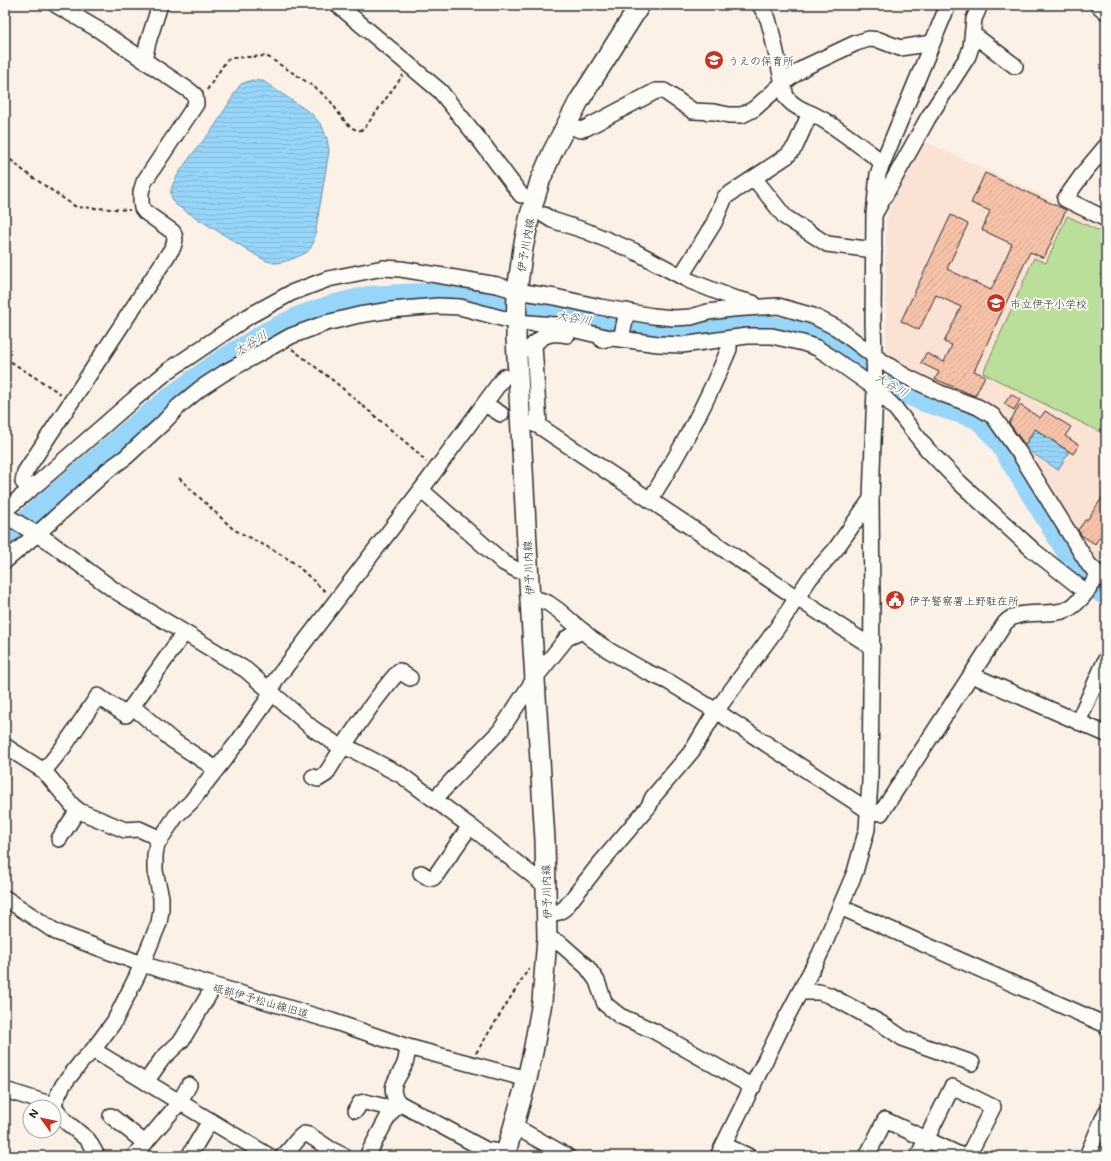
<svg xmlns="http://www.w3.org/2000/svg" width="1111" height="1161" viewBox="0 0 1111 1161" font-family="Mali,'Klee One',sans-serif">
<defs>
<pattern id="water-rules" width="6" height="5" patternUnits="userSpaceOnUse"><rect width="6" height="5" fill="#97d6f9"/><path d="M0 2.5h6" fill="none" stroke="#82b8d6"/></pattern>
<pattern id="building-hatch" width="6" height="6" patternUnits="userSpaceOnUse"><rect width="6" height="6" fill="#f7c3a9"/><path d="M-1 1l2-2M0 6l6-6M5 7l2-2" fill="none" stroke="#d4a892"/></pattern>
</defs>
<rect width="100%" height="100%" fill="#fcf1e7"/>
<filter id="ink" filterUnits="userSpaceOnUse"><feTurbulence type="fractalNoise" baseFrequency=".025" numOctaves="2"/><feDisplacementMap in="SourceGraphic" scale="8" xChannelSelector="R" yChannelSelector="G"/><feConvolveMatrix kernelMatrix="1 2 1 2 8 2 1 2 1" color-interpolation-filters="sRGB"/></filter>
<g filter="url(#ink)">
<polygon fill="#fae3d4" points="926,142 1106,225 1106,576 974,400 909,371 886,355 886,223 889,208"/>
<polygon fill="#bbdf9a" stroke="#738562" points="1067,216 1106,234 1106,435 983,373 1034,258 1046,263"/>
<g fill="url(#water-rules)" stroke="#6c92a7">
<path d="M 252,80 L 263,81 L 312,114 L 322,126 L 327,139 L 329,151 L 314,241 C 312,245 311,249 307,252 C 301,256 281,264 274,263 C 269,262 264,260 259,257 L 176,205 C 173,201 170,196 171,191 C 172,177 202,142 212,130 C 221,117 229,102 238,88 L 241,84 Z"/>
<polygon points="1035,429 1069,452 1058,470 1023,447"/>
</g>
<g fill="none" stroke-linecap="round" stroke-linejoin="round">
<polyline stroke="#97d6f9" stroke-width="20" points="5,537 130,429 172,395 216,363 266,332 299,316 331,305 368,296 421,293 457,295 535,312 567,315 589,321 654,333 683,334 742,324 768,325 797,330 822,339 899,391 924,402 977,419 986,427 999,443 1012,464 1081,576 1101,593 1106,596"/>
</g>
<g fill="url(#building-hatch)" stroke="#2b2b2b">
<polygon points="985,173 1066,210 1044,258 1030,252 974,371 985,376 975,396 935,379 939,372 921,363 926,353 944,362 952,345 944,342 961,307 936,295 919,330 901,321 951,215 968,224 947,269 991,290 1012,244 982,230 990,211 971,203"/>
<polygon points="1011,394 1020,400 1014,410 1004,404"/>
<polygon points="1020,405 1040,418 1045,411 1071,427 1065,436 1079,445 1073,454 1035,429 1025,445 1009,423"/>
<polygon points="1106,492 1106,536 1102,534 1095,544 1081,535 1078,530 1086,519 1087,520"/>
</g>
<g fill="none" stroke-linecap="round" stroke-linejoin="round">
<g stroke="#2b2b2b" stroke-width="18">
<g id="minor">
<polyline points="338,5 440,91 482,143 521,195"/>
<path d="M 760,5 L 768,19 L 771,30 L 786,97 C 795,109 810,112 822,119 C 843,132 863,148 882,162"/>
<polyline points="1098,5 1106,12"/>
<polyline points="973,36 978,38 1015,66"/>
<polyline points="144,60 148,42 160,5"/>
<polyline points="566,124 580,130 586,128 656,91 664,91 693,111 714,112 729,115 742,115 754,109 782,84 805,67 856,43 869,39 879,40 900,48 932,43"/>
<polyline points="1106,146 1085,171 1065,199 1106,219"/>
<polyline points="754,178 785,217 827,244 874,250"/>
<polyline points="875,213 928,118 968,56 971,47 974,19 980,5"/>
<polyline points="544,215 552,220 586,231 634,251 690,281 733,298 753,303"/>
<polyline points="681,276 714,223 725,197 787,156 795,147 810,113"/>
<polyline points="621,339 627,311"/>
<polyline points="602,340 610,338 621,339 658,344 682,345 747,336 772,336 803,343 817,348 828,355 875,388 895,408 927,449 960,483 1034,551 1086,592"/>
<polyline points="534,344 539,426"/>
<path d="M 529,349 C 542,336 548,331 567,335"/>
<polyline points="485,404 501,414"/>
<polyline points="532,423 539,426 797,598 872,647"/>
<path d="M 30,490 L 23,482 L 25,472 L 173,247 C 175,241 176,238 173,232 L 145,212 L 142,208 L 141,202 L 141,192 L 144,182 L 196,104 L 195,95 L 190,91 L 99,30 L 56,5"/>
<polyline points="421,490 504,563 517,570 528,570"/>
<path d="M 650,500 C 680,452 707,402 729,349 L 729,339"/>
<polyline points="5,510 38,483 133,400 168,371 249,316 291,293 328,279 383,268 401,269 497,285 517,291 555,297 600,307 653,316 674,318 691,317 708,312 732,309 778,306 813,316 837,328 874,356 905,376 940,393 978,407 993,416 1020,454 1089,565 1106,580"/>
<polyline points="5,515 51,543 114,590 246,670 312,728 336,744 355,751 401,775 470,826 546,886"/>
<polyline points="5,561 37,534 108,470 126,457 162,424 179,406 201,388 224,373 291,336 326,323 359,315 391,310 438,306 460,307 516,322 555,325 610,338"/>
<path d="M 530,600 L 540,600 L 548,603 L 558,610 L 592,639 L 610,651 L 645,671 L 669,682 L 716,711 L 869,811 L 881,813 L 1005,623 C 1020,606 1051,619 1070,608 C 1083,600 1090,586 1099,575"/>
<polyline points="972,675 1106,734"/>
<polyline points="132,706 172,740 216,769"/>
<polyline points="1078,722 1106,659"/>
<polyline points="5,746 44,771 73,806 79,811 125,830 139,829 161,839"/>
<polyline points="44,771 65,745 98,696 126,715 184,633"/>
<path d="M 313,777 L 318,779 L 326,774 C 348,738 371,703 399,671 L 410,678"/>
<polyline points="435,799 455,777 500,731 535,678 567,638 583,631"/>
<polyline points="59,839 78,810"/>
<polyline points="421,873 429,878 433,878 436,875 470,826"/>
<polyline points="5,898 56,932 142,964 332,1021 408,1047 527,1079"/>
<polyline points="840,907 1106,1025"/>
<polyline points="547,914 559,912 565,908 597,867 649,806 653,797 692,751 716,711 777,628 810,578 835,550 871,499"/>
<polyline points="547,938 561,944 587,967 597,981 605,1004 620,1016 654,1031 753,1087"/>
<polyline points="800,992 819,992 829,995 882,1024 904,1039 972,1063"/>
<path d="M 408,1047 C 407,1052 407,1058 405,1063 C 400,1078 385,1087 399,1103 L 486,1150 L 506,1153"/>
<polyline points="93,1050 269,1156"/>
<polyline points="146,1082 162,1059 182,1040 214,986"/>
<polyline points="5,1090 53,1105 65,1121 88,1140 97,1156"/>
<polyline points="53,1105 63,1085 81,1062 93,1050 114,1022 137,976 159,923 161,910 161,897 155,871 155,855 157,844 176,816 191,802 240,739 266,702 271,694 274,682 421,490 504,377"/>
<polyline points="356,1110 360,1103 365,1102 390,1108 399,1103"/>
<polyline points="111,1116 145,1143"/>
<polyline points="514,1126 567,1156"/>
<polyline points="724,1145 748,1156"/>
<polyline points="134,1156 179,1103 189,1085"/>
<polyline points="189,1156 210,1121"/>
<path d="M 283,1156 C 291,1150 295,1140 304,1134 L 309,1135 L 330,1149 L 344,1156"/>
<polyline points="367,1156 389,1115 399,1103"/>
<polyline points="718,1156 784,1022 820,954 855,872 867,829 870,781 872,599 871,499 875,388 873,321 874,214 878,174 948,5"/>
<polyline points="867,1156 885,1120 962,1156"/>
<polyline points="918,1156 952,1087 993,1107 968,1156"/>
<polyline points="1087,1156 1106,1112"/>
</g>
</g>
<g stroke="#2b2b2b" stroke-width="22">
<polyline id="major" points="505,1156 527,1079 533,1052 542,1002 547,938 545,840 530,600 516,338 517,291 523,248 530,215 540,181 552,153 579,101 640,5"/>
</g>
<g stroke="#2b2b2b" stroke-width="2" stroke-dasharray="4 3" stroke-linecap="butt">
<path d="M 207,90 L 226,61 L 231,58 L 266,56 L 273,60 C 292,73 315,85 331,102 C 338,111 351,136 364,129 L 403,75"/>
<polyline points="5,155 25,172 76,207 130,210"/>
<polyline points="292,349 335,382 417,452 426,462"/>
<polyline points="5,358 61,394"/>
<polyline points="179,478 233,529 277,552 294,563 327,593"/>
<polyline points="476,1053 529,968"/>
</g>
<use href="#minor" stroke="#fdfcf7" stroke-width="15"/>
<use href="#major" stroke="#fdfcf7" stroke-width="19"/>
</g>
</g>
<defs>
<g id="school-disc" transform="scale(1)"><circle r="9.5" fill="#c8321e" stroke="#fdfcf7"/><path d="M0-5L7-2L0 1L-7-2ZM-4 1L0 2.5L4 1V4Q0 6-4 4Z" fill="#fff"/></g>
<g id="civic-disc" transform="scale(1)"><circle r="9.5" fill="#c8321e" stroke="#fdfcf7"/><path d="M-.6-6.5H3V-4.5H.6V-3L4-1V1h2V6H-6V1h2V-1L-.6-3ZM-1.2 2.5V6h2.4V2.5Z" fill="#fff"/></g>
</defs>
<g fill-rule="evenodd">
<use href="#school-disc" x="714" y="60"/>
<use href="#school-disc" x="996" y="303"/>
<use href="#civic-disc" x="895" y="600"/>
</g>
<g text-anchor="middle" dominant-baseline="central" stroke-width="3.5" stroke-linejoin="round" paint-order="stroke">
<g font-size="11" fill="#2b2b2b" stroke="#fdfcf7" text-anchor="start">
<text x="728" y="60">うえの保育所</text>
<text x="1010" y="303">市立伊予小学校</text>
<text x="909" y="600">伊予警察署上野駐在所</text>
</g>
<g font-size="11" fill="#2b2b2b" stroke="#fdfcf7">
<text transform="translate(525 245) rotate(-80)">伊予川内線</text>
<text transform="translate(528 568) rotate(-93)">伊予川内線</text>
<text transform="translate(546 892) rotate(-92)">伊予川内線</text>
<text transform="translate(261 1000) rotate(16)">砥部伊予松山線旧道</text>
</g>
<g font-size="12" font-style="italic" fill="#4b5e69" stroke="#fdfcf7">
<text transform="translate(574 317) rotate(9)">大谷川</text>
<text transform="translate(250 342) rotate(-31)">大谷川</text>
<text transform="translate(892 384) rotate(30)">大谷川</text>
</g>
</g>
<rect width="1111" height="1161" fill="none" stroke="#fdfcf7" stroke-width="20"/>
<rect x="10" y="10" width="1091" height="1141" fill="none" stroke="#2b2b2b" stroke-width="1.5" filter="url(#ink)"/>
<g transform="translate(42 1119) rotate(303)"><circle r="19" fill="#fdfcf7" stroke="#a9a8a5"/>
<path d="M0-3L7 15L0 10L-7 15Z" fill="#c8321e"/>
<text y="-6" font-size="11" font-weight="bold" text-anchor="middle" fill="#2b2b2b">N</text>
</g>
</svg>
